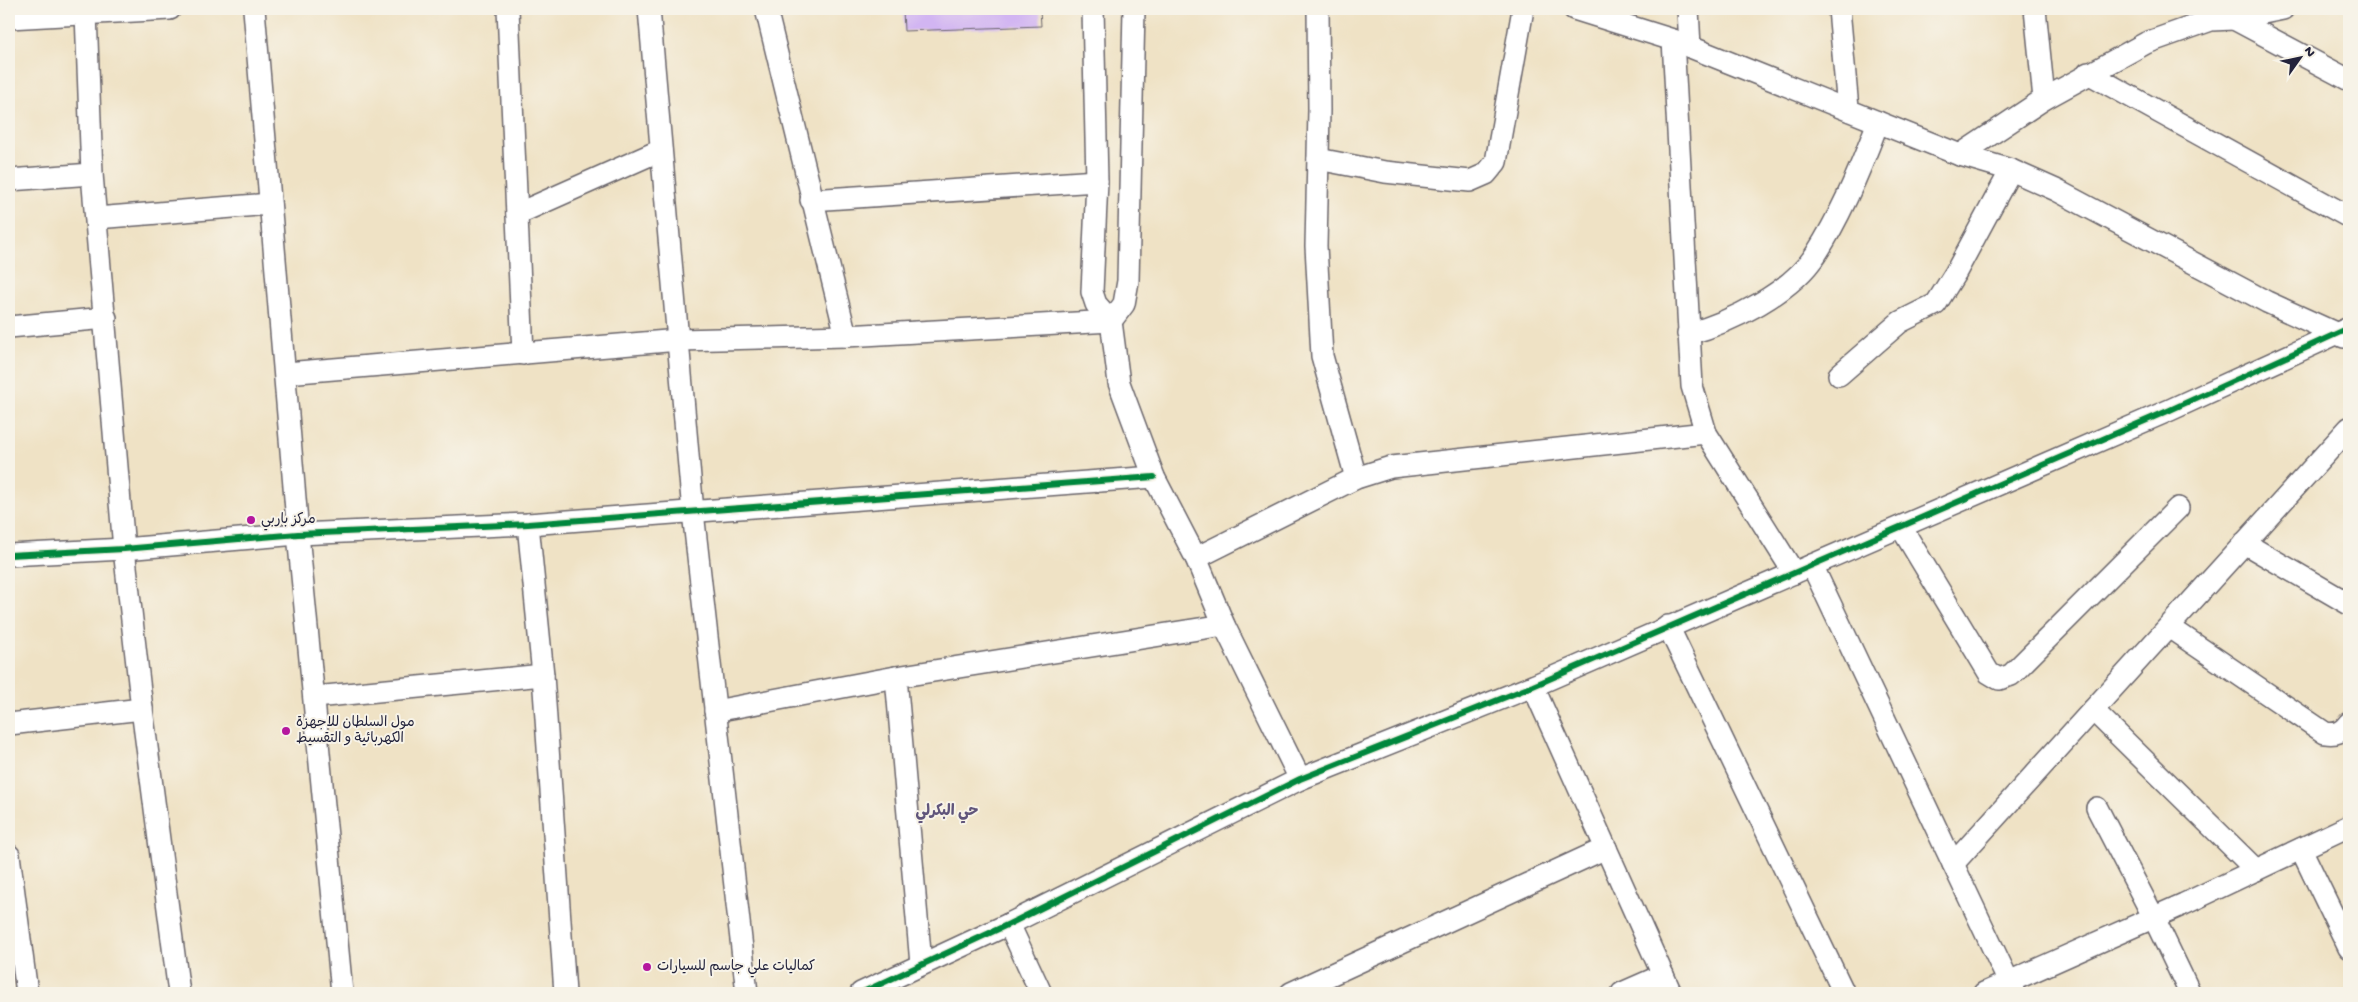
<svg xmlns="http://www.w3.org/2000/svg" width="2358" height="1002" viewBox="0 0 2358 1002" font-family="'Gochi Hand','Playpen Sans Arabic',sans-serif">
<rect width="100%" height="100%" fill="#f7f3e8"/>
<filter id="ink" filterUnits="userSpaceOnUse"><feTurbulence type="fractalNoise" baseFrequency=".02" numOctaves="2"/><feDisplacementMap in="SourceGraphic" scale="10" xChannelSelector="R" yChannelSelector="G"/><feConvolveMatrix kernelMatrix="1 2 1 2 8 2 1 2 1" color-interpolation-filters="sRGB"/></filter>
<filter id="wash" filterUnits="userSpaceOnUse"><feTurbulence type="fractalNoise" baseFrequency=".0096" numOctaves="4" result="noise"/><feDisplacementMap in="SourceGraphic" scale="20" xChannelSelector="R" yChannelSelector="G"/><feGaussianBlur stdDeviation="1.12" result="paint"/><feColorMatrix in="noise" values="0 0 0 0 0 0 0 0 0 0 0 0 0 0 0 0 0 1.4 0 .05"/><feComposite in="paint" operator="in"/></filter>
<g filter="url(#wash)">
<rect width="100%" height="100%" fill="#efe2c5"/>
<g id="blocks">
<polygon fill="#d2b5f2" points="903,9 1040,9 1041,26 904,31"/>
</g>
</g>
<g filter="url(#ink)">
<use href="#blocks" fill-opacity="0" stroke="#6a656b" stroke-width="1"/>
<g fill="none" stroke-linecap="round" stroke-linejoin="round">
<g stroke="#6a656b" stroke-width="24">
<g id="minor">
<polyline points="254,9 298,534 342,993"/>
<polyline points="508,9 523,354"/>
<polyline points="649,9 693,512 747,993"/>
<polyline points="766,9 846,336"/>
<polyline points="1093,9 1097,181 1092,292 1096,304 1111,321 1119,383 1154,477 1196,558 1224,625 1300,779"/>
<polyline points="1318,9 1319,110 1316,246 1322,356 1356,478"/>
<polyline points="1574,9 1673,40 1960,155 2011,170 2056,190 2267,302 2344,337"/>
<polyline points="1688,9 1690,47"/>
<polyline points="1839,9 1848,109"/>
<polyline points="2035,9 2044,99"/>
<polyline points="86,13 92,174 124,549 142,709 179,993"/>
<polyline points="9,18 170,9"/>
<polyline points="2234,19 2349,80"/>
<polyline points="1673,40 1692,386 1706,433 1794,573"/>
<polyline points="2088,73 2349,217"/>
<polyline points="1960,155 2044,99 2146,43 2211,20 2234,19 2283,9"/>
<polyline points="1318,159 1385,172 1470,181 1486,174 1496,162 1523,9"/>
<polyline points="9,180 92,174"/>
<polyline points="811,200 1097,181"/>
<polyline points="517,214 661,150"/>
<polyline points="96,218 270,204"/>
<polyline points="9,327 106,318"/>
<path d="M 1688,334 C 1731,322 1791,293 1816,254 C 1842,214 1861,168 1878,122"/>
<polyline points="286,373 679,340 846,336 1111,321 1124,304 1128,281 1134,9"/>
<polyline points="1839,375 1900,322 1936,304 1956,272 2011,170"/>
<polyline points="528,524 543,675 565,993"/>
<polyline points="1901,527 1989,673 1999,679 2011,675 2178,508"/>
<polyline points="2244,543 2349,604"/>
<polyline points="9,555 124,549 298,534 528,524 1154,477"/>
<polyline points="1196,558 1356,478 1391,467 1706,433"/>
<polyline points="1812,565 2014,993"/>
<polyline points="1668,626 1844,993"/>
<path d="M 2169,627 L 2325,733 C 2336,735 2342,732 2349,723"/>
<polyline points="896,677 921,964"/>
<polyline points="1533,686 1671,993"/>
<polyline points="315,697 543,675"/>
<polyline points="2093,710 2256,870"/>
<polyline points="715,711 896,677 1224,625"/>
<polyline points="9,724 142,709"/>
<polyline points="2097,808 2154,918 2190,993"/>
<polyline points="2301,849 2349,948"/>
<polyline points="9,855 27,993"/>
<polyline points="1953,864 2349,428"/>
<polyline points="1009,924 1041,993"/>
<polyline points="861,993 1009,924 1300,779 1533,686 2170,410 2349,328"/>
<polyline points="1291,993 1606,848"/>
<polyline points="1622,993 1663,975"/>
<polyline points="1984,993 2184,904 2349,826"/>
</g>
</g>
<use href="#minor" stroke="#fff" stroke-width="21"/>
<g stroke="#f7f3e8" stroke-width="9">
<g id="cycleway">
<polyline points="9,555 124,549 298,534 528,524 1154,477"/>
<polyline points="861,993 1009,924 1300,779 1533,686 2170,410 2349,328"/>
</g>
</g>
<use href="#cycleway" stroke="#00873e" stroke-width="6"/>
</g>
</g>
<g fill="#b5179e" stroke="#f7f3e8" stroke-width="2">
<circle cx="251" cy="520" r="5"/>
<circle cx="286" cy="731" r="5"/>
<circle cx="647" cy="967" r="5"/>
</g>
<g text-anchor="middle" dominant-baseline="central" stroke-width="4" stroke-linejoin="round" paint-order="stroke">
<g font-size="14" fill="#22223b" stroke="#f7f3e8" text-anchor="start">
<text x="261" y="520">مركز باربي</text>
<text x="296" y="723">مول السلطان للاجهزة<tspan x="296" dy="16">الكهربائية و التقسيط</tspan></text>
<text x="657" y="967">كماليات علي جاسم للسيارات</text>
</g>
<g font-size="15" font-weight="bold" fill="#60557b" stroke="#f7f3e8">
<text x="947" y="812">حي البكرلي</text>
</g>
</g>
<rect width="2358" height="1002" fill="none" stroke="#f7f3e8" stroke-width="30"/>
<g transform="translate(2300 58) rotate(57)" stroke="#f7f3e8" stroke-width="4" paint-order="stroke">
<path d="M0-4L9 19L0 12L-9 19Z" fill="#22223b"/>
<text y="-8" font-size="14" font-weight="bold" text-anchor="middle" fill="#22223b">N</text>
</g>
</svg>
